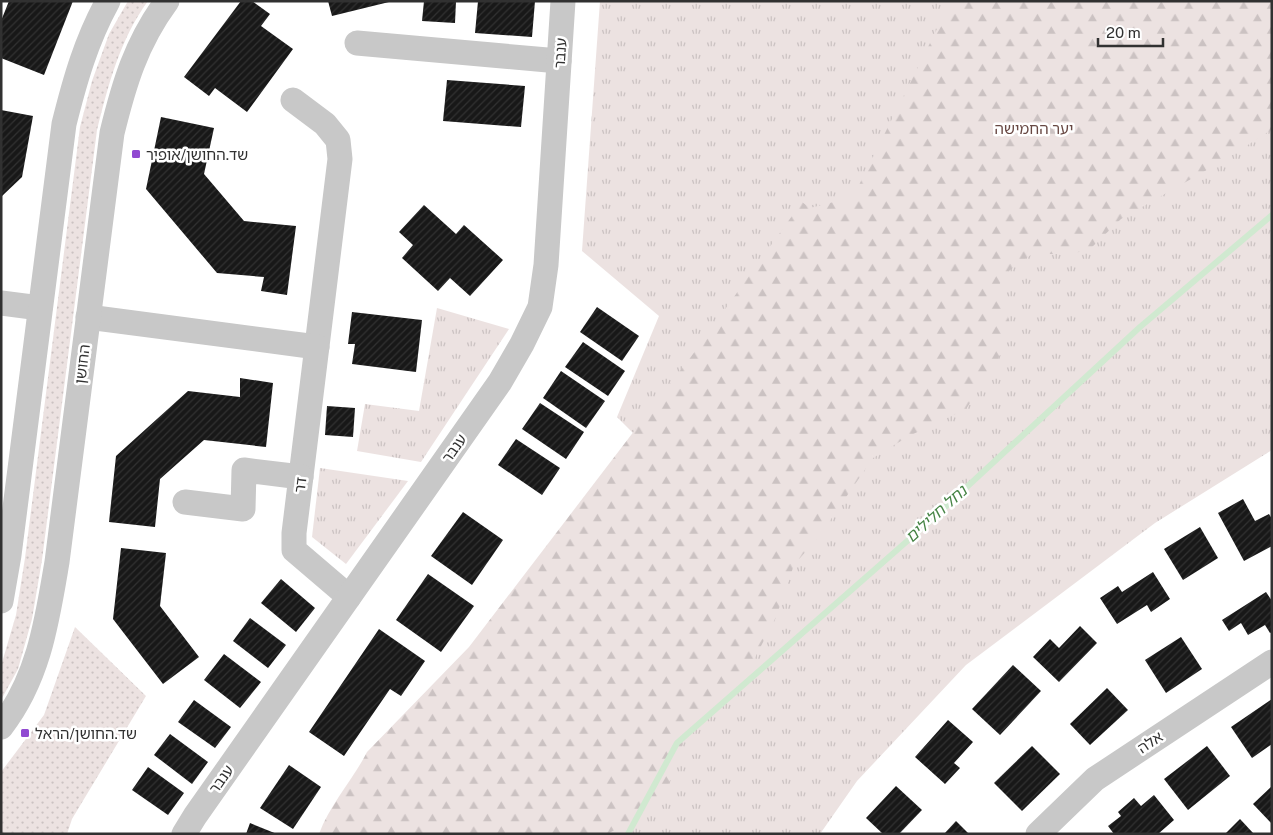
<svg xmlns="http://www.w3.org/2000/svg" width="1273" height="835" viewBox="0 0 1273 835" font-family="'Public Sans','Noto Sans Hebrew',sans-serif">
<defs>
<pattern id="grass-tufts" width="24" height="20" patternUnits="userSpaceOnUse" patternTransform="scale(1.25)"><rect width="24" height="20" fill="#ece2e1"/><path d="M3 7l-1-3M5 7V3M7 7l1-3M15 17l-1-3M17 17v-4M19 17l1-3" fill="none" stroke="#cbc2c2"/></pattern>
<pattern id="forest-firs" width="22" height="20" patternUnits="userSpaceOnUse" patternTransform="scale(1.25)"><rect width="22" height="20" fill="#ece2e1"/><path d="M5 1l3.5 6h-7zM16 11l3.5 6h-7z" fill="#cbc2c2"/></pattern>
<pattern id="park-dots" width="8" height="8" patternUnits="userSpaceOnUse" patternTransform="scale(1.25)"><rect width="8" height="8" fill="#ece2e1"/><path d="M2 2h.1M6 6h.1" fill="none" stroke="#cbc2c2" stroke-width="1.8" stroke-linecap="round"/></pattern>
<pattern id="building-hatch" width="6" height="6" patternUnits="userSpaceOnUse" patternTransform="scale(1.25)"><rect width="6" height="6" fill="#181818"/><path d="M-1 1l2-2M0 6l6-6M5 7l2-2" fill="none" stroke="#313131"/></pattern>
</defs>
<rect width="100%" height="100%" fill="#fff"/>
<g fill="url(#grass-tufts)">
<polygon points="600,1 965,1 848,213 643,443 617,417 659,316 582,251"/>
<polygon points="1272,68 1272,450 1155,523 966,665 857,781 820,834 557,834 989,263"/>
<polygon points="437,308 509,329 421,462 357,451 365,404 419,411"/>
<polygon points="320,468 408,481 346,564 312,537"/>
</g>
<path fill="url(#forest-firs)" d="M 952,1 L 1272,1 L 1271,130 L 1226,159 L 1121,219 L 1089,250 L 1069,254 L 1032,254 L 1006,273 L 998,287 L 1012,330 L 995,365 L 966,409 L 909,436 L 873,458 L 820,535 L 794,565 L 776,617 L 748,671 L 726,692 L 691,718 L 676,766 L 668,785 L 636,819 L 607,834 L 319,834 C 330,804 353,780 367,752 L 469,647 L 693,354 L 802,202 L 810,208 L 853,197 L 942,19 Z"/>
<g fill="url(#park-dots)">
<path d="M 128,1 L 148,1 C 120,39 108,86 97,130 L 42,560 L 32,619 L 18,669 L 1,700 L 1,666 L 16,615 L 25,558 L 80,127 L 92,81 L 109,34 Z"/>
<polygon points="75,627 146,696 72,819 67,834 1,834 1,772 44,715"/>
</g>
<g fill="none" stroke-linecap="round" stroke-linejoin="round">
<polyline stroke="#d0e9d0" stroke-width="6" points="628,834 677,743 930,521 1140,327 1272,215"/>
</g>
<g fill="url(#building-hatch)">
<polygon points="9,1 73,1 44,75 1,58 1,21"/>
<polygon points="241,1 252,1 270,14 261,26 293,49 247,112 215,88 209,96 184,77"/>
<polygon points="328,1 389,1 389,2 332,16"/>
<polygon points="424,1 456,1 455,23 422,21"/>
<polygon points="478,1 535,1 532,37 475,33"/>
<polygon points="447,80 525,86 521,127 443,121"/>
<polygon points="1,110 33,116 22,177 1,197"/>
<polygon points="161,117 214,128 204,174 244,221 296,226 287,295 261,291 264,277 217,273 146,189"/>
<polygon points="424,205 456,234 464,225 503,260 470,296 450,278 438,291 402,258 413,245 399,232"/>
<polygon points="597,307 639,336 622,361 580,332"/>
<polygon points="352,312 422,320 416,372 352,364 355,344 348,344"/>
<polygon points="583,342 625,371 608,396 565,367"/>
<polygon points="561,371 605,401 586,428 543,398"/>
<polygon points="240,378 273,383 266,447 204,440 160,479 155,527 109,522 116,456 188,391 240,397"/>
<polygon points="540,403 584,432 566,459 522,429"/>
<polygon points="327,406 355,408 353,437 325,435"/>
<polygon points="516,439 560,468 542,495 498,465"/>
<polygon points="1243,499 1255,521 1269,514 1272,519 1272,546 1244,561 1218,513"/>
<polygon points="463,512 503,540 472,585 431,556"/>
<polygon points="1200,527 1218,558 1183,580 1164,549"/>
<polygon points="121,548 166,553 160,606 199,657 163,684 113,619"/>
<polygon points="1153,572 1170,599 1151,612 1147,605 1117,624 1100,598 1118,586 1122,592"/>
<polygon points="428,574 474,606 441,652 396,620"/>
<polygon points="281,579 315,608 296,632 261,603"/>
<polygon points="1266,592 1272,601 1272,632 1270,633 1265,625 1248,635 1241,623 1229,631 1222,620"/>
<polygon points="250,618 286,645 268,668 233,641"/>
<polygon points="1080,626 1097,643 1059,682 1033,657 1050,639 1059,648"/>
<polygon points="379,629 425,661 401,696 390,689 344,756 309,732"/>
<polygon points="1181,637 1202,669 1166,693 1145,660"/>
<polygon points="224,654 261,682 240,708 204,680"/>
<polygon points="1013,665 1041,691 1000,735 972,709"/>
<polygon points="1107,688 1128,710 1090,745 1070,724"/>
<polygon points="1272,699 1272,744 1252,758 1231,727"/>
<polygon points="194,700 231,727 215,748 178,722"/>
<polygon points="948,720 973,742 954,763 960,768 945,784 915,757"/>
<polygon points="170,734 208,762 192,784 154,755"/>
<polygon points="1032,746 1060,774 1022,811 994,783"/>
<polygon points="1207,746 1230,776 1188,810 1164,779"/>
<polygon points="289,765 321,787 293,829 260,808"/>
<polygon points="148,767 184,793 168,815 132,790"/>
<polygon points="896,786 922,810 899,834 883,834 866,818"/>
<polygon points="1272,786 1272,824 1253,804"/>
<polygon points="1154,795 1174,820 1158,834 1114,834 1108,826 1121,816 1118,812 1134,798 1141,806"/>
<polygon points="1240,819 1254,834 1225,834"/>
<polygon points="956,821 969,834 944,834"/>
<polygon points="250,823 277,834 246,834"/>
</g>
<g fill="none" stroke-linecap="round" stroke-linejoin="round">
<g stroke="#c8c8c8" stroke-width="25">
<polyline points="357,43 559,61"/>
<polyline points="293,100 325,124 338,140 340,159 294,533 294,550 349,597"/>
<polyline points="1,303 40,308"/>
<polyline points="88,317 317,347"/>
<polyline points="185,502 243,509 244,470 301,477"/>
<path d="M 1,601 L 9,555 L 64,124 C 75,80 86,41 108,1"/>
<path d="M 1,727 C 39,678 47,621 57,562 L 112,133 C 124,84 136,43 167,1"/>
<polyline points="184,834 195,816 500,382 522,344 540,307 546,265 563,1"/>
<polyline points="1038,834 1095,779 1272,662"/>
</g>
</g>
<g fill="#914ad1" stroke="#fff" stroke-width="2">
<rect x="131" y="149" width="10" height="10" rx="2.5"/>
<rect x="20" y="728" width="10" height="10" rx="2.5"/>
</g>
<g text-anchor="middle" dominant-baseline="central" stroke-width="5" stroke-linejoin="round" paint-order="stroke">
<g font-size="15" fill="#313131" stroke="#fff">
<text transform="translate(560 53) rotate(-86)">ענבר</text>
<text transform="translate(82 364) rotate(-83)">החושן</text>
<text transform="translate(454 448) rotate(-55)">ענבר</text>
<text transform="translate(300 485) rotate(-83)">דר</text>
<text transform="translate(1150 742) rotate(-34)">אלה</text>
<text transform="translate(221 779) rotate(-55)">ענבר</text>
</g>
<g font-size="15" fill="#684843" stroke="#fff">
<text x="1034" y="128">יער החמישה</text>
</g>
<g font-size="15" fill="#313131" stroke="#fff" text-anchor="start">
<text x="146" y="154">שד.החושן/אופיר</text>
<text x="35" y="733">שד.החושן/הראל</text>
</g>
<g font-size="16" font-style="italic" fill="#468445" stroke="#fff">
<text transform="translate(936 514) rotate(-42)">נחל חלילים</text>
</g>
</g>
<rect width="1273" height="835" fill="none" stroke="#313131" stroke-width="5"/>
<path d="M1098 38v8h65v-8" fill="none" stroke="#313131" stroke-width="2.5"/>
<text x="1106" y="38" font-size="15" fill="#313131" stroke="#ffffff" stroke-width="4" paint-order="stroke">20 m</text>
</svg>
